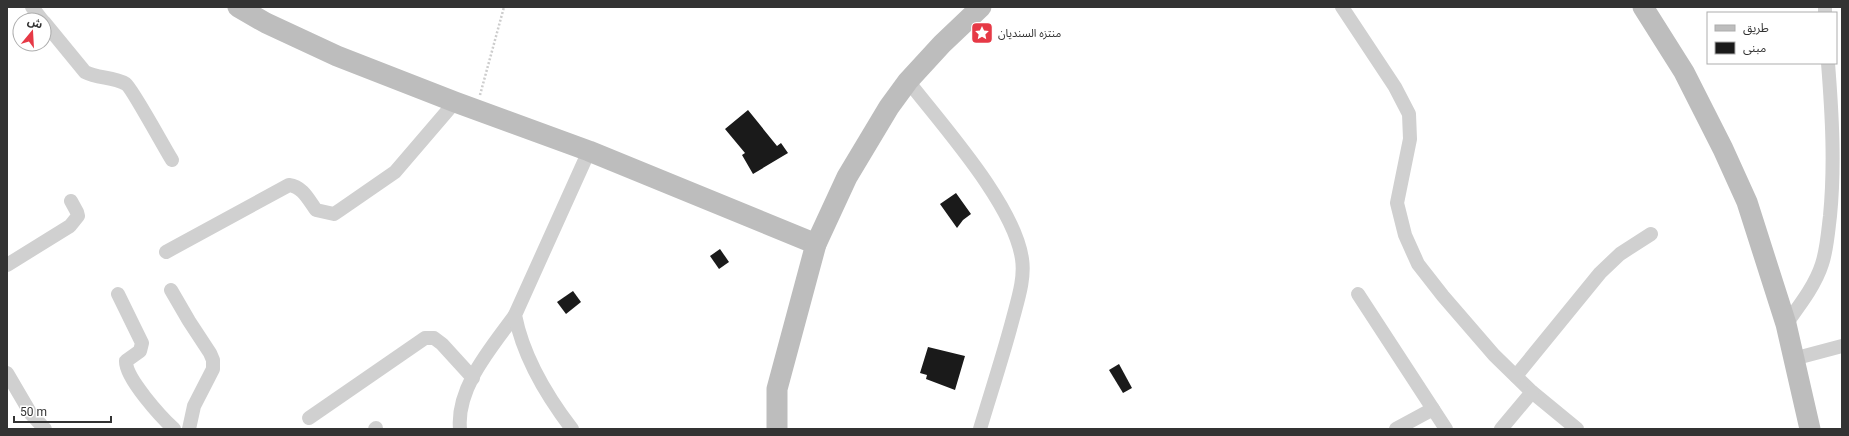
<svg xmlns="http://www.w3.org/2000/svg" width="1849" height="436" viewBox="0 0 1849 436" font-family="Roboto,'Noto Sans Arabic',sans-serif">
<rect width="100%" height="100%" fill="#fff"/>
<g fill="#1a1a1a">
<polygon points="748,110 777,146 781,143 788,153 753,174 742,155 745,153 725,129"/>
<polygon points="956,193 971,214 963,220 957,228 940,204"/>
<polygon points="720,249 729,262 719,269 710,256"/>
<polygon points="573,291 581,302 566,314 557,302"/>
<polygon points="928,347 965,356 955,390 926,379 927,375 920,373"/>
<polygon points="1119,364 1132,388 1123,393 1109,370"/>
</g>
<g fill="none" stroke-linecap="round" stroke-linejoin="round">
<polyline stroke="#cdcdcd" stroke-width="2.5" stroke-dasharray="2 2" stroke-linecap="butt" points="480,95 504,7"/>
<g stroke="#d0d0d0" stroke-width="14">
<polyline points="32,7 42,20"/>
<polyline points="1342,7 1395,87 1409,114 1410,139 1397,203 1405,235 1418,264 1443,296 1494,355 1532,392 1577,429"/>
<polyline points="1825,7 1825,13"/>
<path d="M 44,22 L 85,72 C 98,79 113,76 126,84 C 132,88 165,149 172,160"/>
<path d="M 908,81 C 942,125 1014,204 1022,259 C 1025,278 1018,299 1013,318 C 1003,356 991,392 980,429"/>
<path d="M 166,252 L 289,185 C 303,187 308,199 316,210 L 334,214 L 340,210 L 395,172 L 455,102"/>
<polyline points="7,265 70,226 78,216 77,212 71,201"/>
<polyline points="171,290 189,321 210,353 213,360 213,369 194,406 189,429"/>
<path d="M 118,294 L 142,343 L 140,351 L 126,361 C 125,378 162,418 174,429"/>
<polyline points="1358,294 1433,409"/>
<path d="M 1786,324 C 1799,306 1815,286 1822,264 C 1827,249 1828,232 1830,216 C 1835,165 1832,114 1828,63"/>
<polyline points="1793,359 1842,346"/>
<polyline points="7,373 31,414 45,429"/>
<polyline points="1516,376 1600,273 1620,254 1651,234"/>
<polyline points="309,418 425,338 434,338 442,344 473,378"/>
<polyline points="375,429 376,428"/>
<path d="M 460,429 C 456,387 492,347 515,315"/>
<path d="M 572,429 C 546,395 523,356 515,315 L 589,151"/>
<polyline points="1396,429 1433,409 1446,429"/>
<polyline points="1501,429 1532,392"/>
</g>
<g stroke="#bdbdbd" stroke-width="21">
<polyline points="238,7 266,23 337,56 455,102 589,151 816,244"/>
<polyline points="1643,7 1684,72 1723,149 1747,202 1786,324 1810,429"/>
<polyline points="777,429 777,389 816,244 847,177 889,107 908,81 942,44 981,7"/>
</g>
</g>
<defs>
<g id="sight-square" transform="scale(1.15)"><rect x="-9" y="-9" width="18" height="18" rx="4" fill="#e63946" stroke="#fff"/><path d="M0-6L1.8-2.2L6-1.7L2.9 1.2L3.7 5.4L0 3.3L-3.7 5.4L-2.9 1.2L-6-1.7L-1.8-2.2Z" fill="#fff"/></g>
</defs>
<g fill-rule="evenodd">
<use href="#sight-square" x="982" y="33"/>
</g>
<g text-anchor="middle" dominant-baseline="central" stroke-width="4" stroke-linejoin="round" paint-order="stroke">
<g font-size="11" fill="#333" stroke="#fff" text-anchor="start">
<text x="998" y="33">منتزه السنديان</text>
</g>
</g>
<rect width="1849" height="436" fill="none" stroke="#333333" stroke-width="16"/>
<rect x="1707" y="12" width="130" height="52" fill="#ffffff" stroke="#adadad"/>
<rect x="1715" y="25" width="20" height="6" fill="#bdbdbd" stroke="#adadad"/>
<text x="1743" y="32" font-size="12" fill="#333333">طريق</text>
<rect x="1715" y="42" width="20" height="12" fill="#1a1a1a" stroke="#adadad"/>
<text x="1743" y="52" font-size="12" fill="#333333">مبنى</text>
<g transform="translate(32 32) rotate(18)"><circle r="19" fill="#ffffff" stroke="#adadad"/>
<path d="M0-3L7 15L0 10L-7 15Z" fill="#e63946"/>
<text y="-6" font-size="11" font-weight="bold" text-anchor="middle" fill="#333333">ش</text>
</g>
<path d="M14 416v6h97v-6" fill="none" stroke="#333333" stroke-width="2"/>
<text x="20" y="416" font-size="12" fill="#333333" stroke="#ffffff" stroke-width="3" paint-order="stroke">50 m</text>
</svg>
